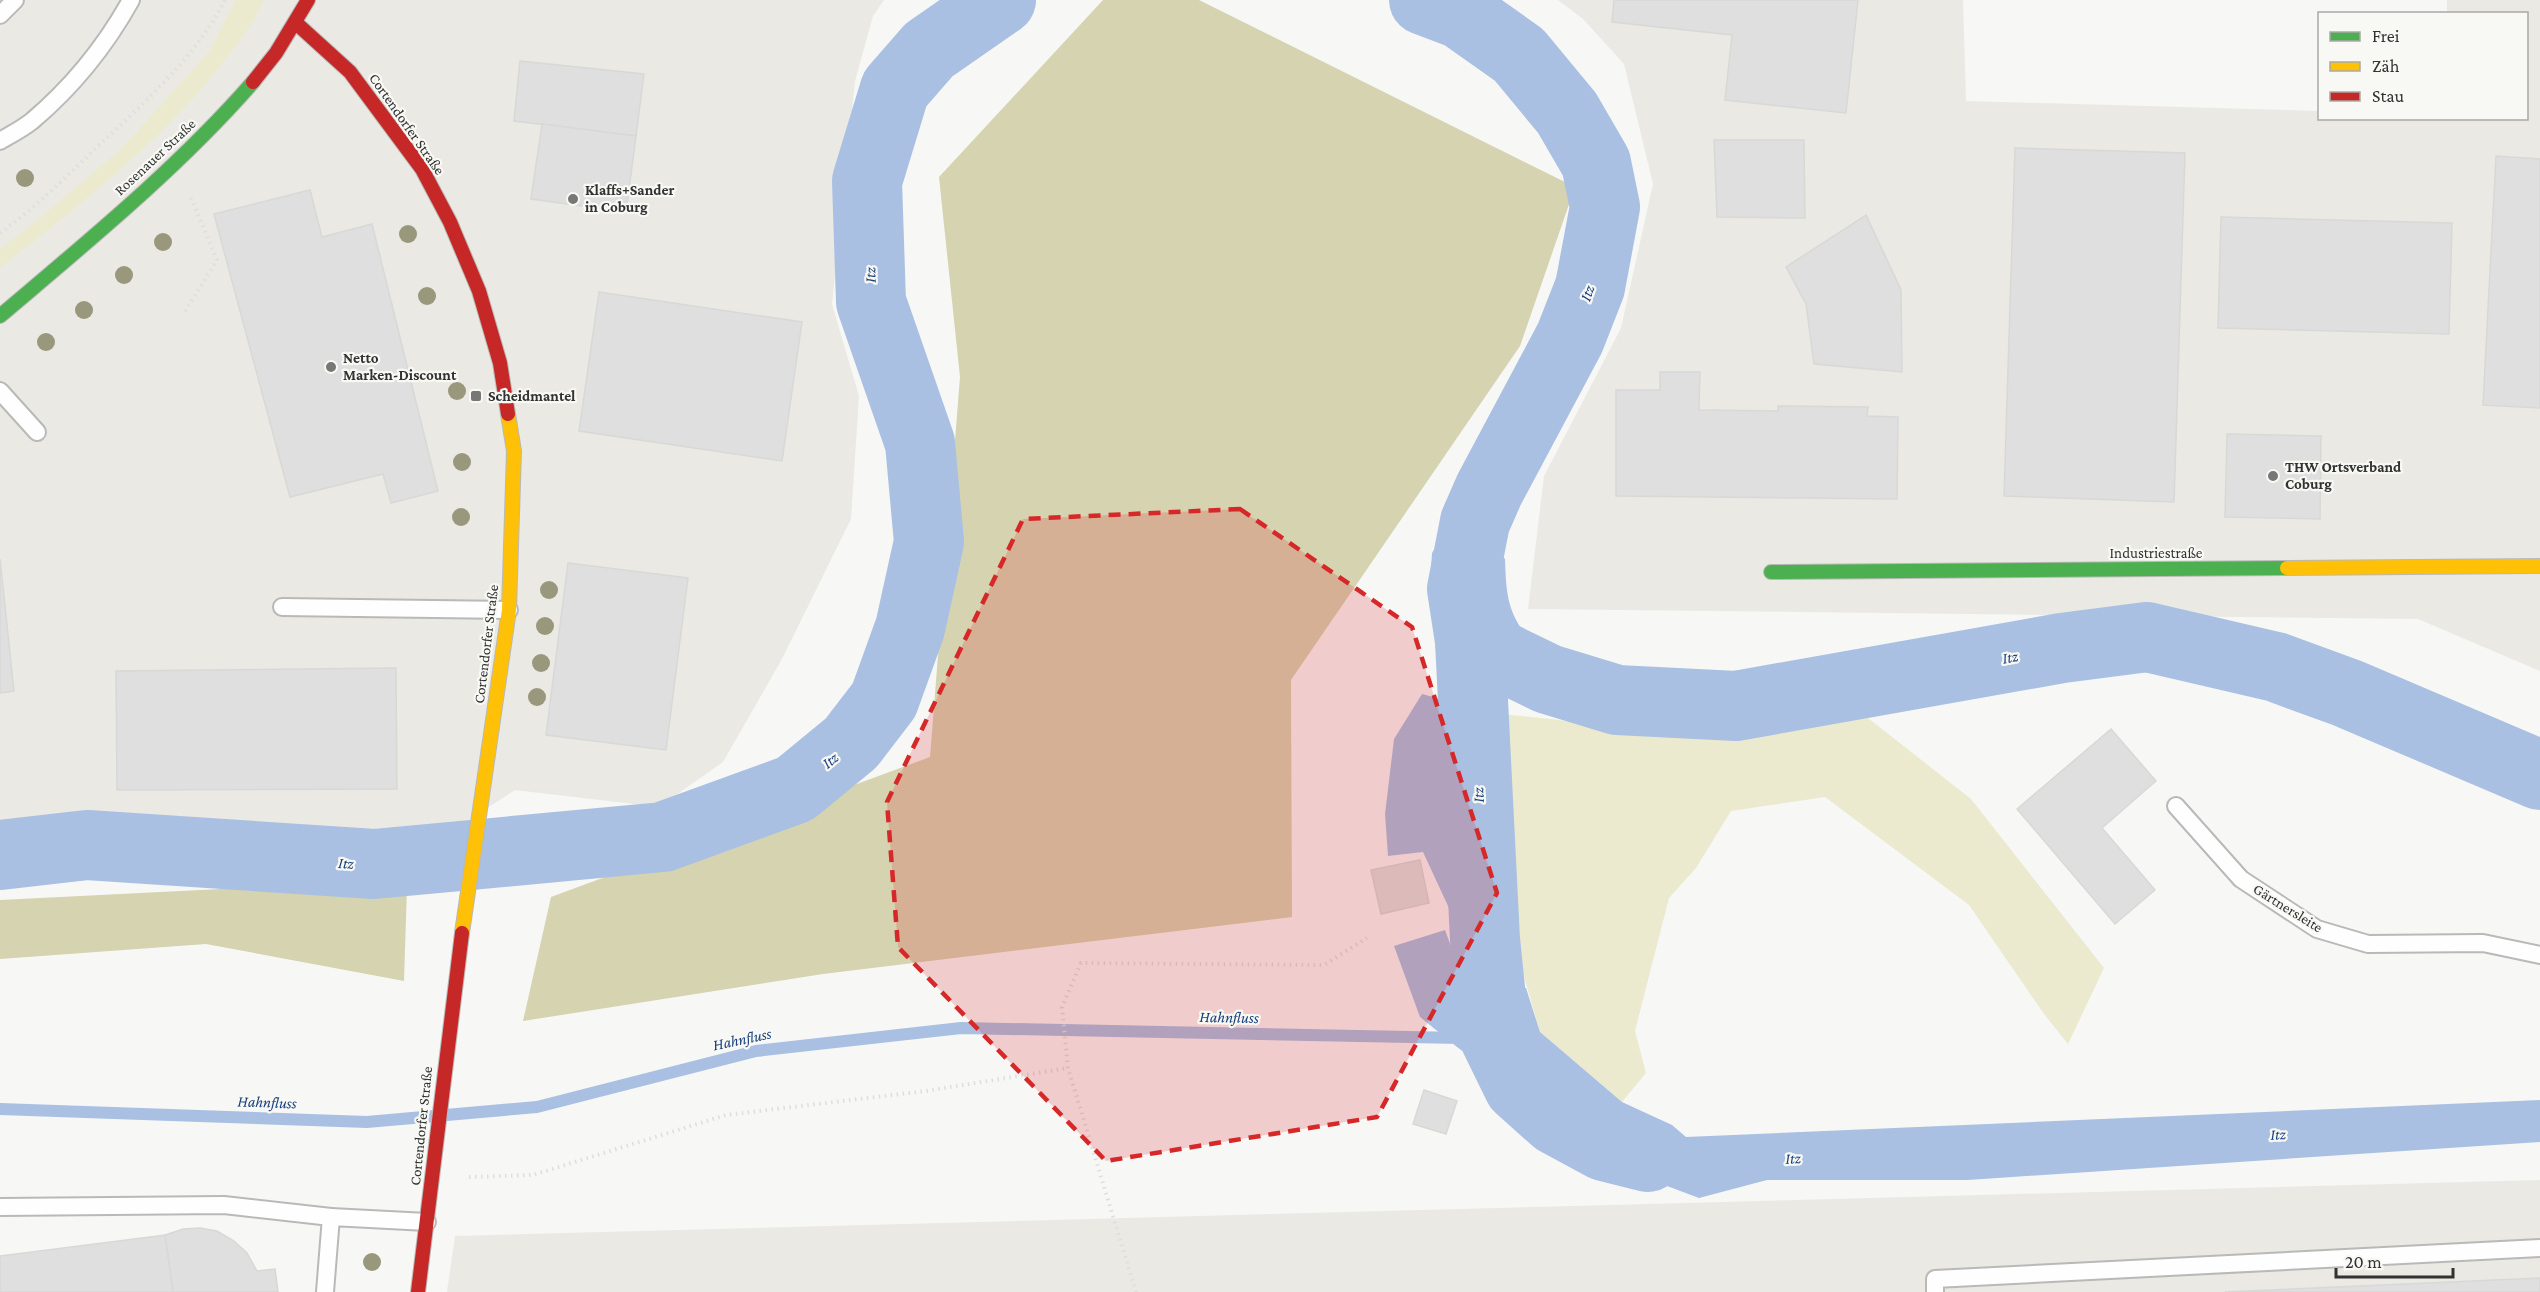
<svg xmlns="http://www.w3.org/2000/svg" width="2540" height="1292" viewBox="0 0 2540 1292" font-family="'Crimson Pro',serif">
<rect width="100%" height="100%" fill="#f7f7f6"/>
<g fill="#eae9e4">
<polygon points="0,0 884,0 873,16 855,81 832,304 859,396 851,519 782,659 723,762 659,807 515,790 415,855 0,876"/>
<polygon points="1558,0 1963,0 1966,101 2319,111 2320,118 2526,118 2526,14 2447,13 2447,0 2540,0 2540,671 2418,619 1528,609 1544,476 1621,328 1653,184 1624,64 1583,19"/>
<polygon points="2540,1180 2540,1292 447,1292 455,1236"/>
</g>
<g fill="#eceace">
<path d="M 236,0 L 264,0 C 248,34 222,65 198,93 C 139,159 70,213 0,268 L 0,249 L 41,217 L 122,148 L 208,53 Z"/>
<polygon points="1493,713 1710,736 1868,718 1971,799 2104,968 2068,1044 2044,1014 1969,905 1825,797 1731,811 1696,868 1669,898 1635,1031 1646,1073 1622,1102 1540,1032 1510,928"/>
</g>
<g fill="#d5d3b0">
<polygon points="1103,0 1199,0 1575,187 1520,346 1291,680 1292,917 823,974 523,1021 551,897 930,757 960,377 939,177"/>
<polygon points="299,885 407,887 404,981 206,944 0,959 0,900"/>
</g>
<g fill="#a9c0e2">
<path d="M 1461,508 L 1505,559 C 1506,585 1506,606 1521,628 L 1483,671 L 1445,645 L 1429,604 L 1432,553 Z"/>
<polygon points="1422,694 1493,713 1510,928 1461,934 1423,852 1388,856 1385,814 1394,739"/>
<polygon points="1445,930 1465,984 1526,988 1540,1032 1622,1102 1672,1125 1686,1137 2540,1100 2540,1142 1968,1180 1767,1180 1699,1198 1667,1186 1596,1149 1457,1047 1420,1017 1394,946"/>
</g>
<g fill="none" stroke-linecap="round" stroke-linejoin="round">
<polyline stroke="#a9c0e2" stroke-width="12" points="0,1109 367,1122 537,1107 756,1051 961,1028 1461,1038"/>
<g stroke="#a9c0e2" stroke-width="70">
<polyline points="1424,0 1461,14 1519,55 1567,113 1596,163 1605,207 1590,287 1570,338 1489,490 1475,522 1462,589 1470,641 1485,939 1495,1038 1519,1087 1556,1120 1604,1146 1648,1157"/>
<polyline points="1470,641 1548,679 1617,700 1736,706 2062,648 2147,637 2276,667 2347,693 2540,775"/>
<polyline points="0,855 87,845 374,864 663,837 795,789 851,743 884,700 910,628 929,542 920,443 871,302 867,181 895,89 929,50 1001,0"/>
</g>
</g>
<g fill="#dfdfdf" stroke="#d8d8d7" stroke-width="1.5">
<polygon points="1614,0 1858,0 1846,113 1725,100 1732,35 1612,22"/>
<polygon points="520,61 644,74 636,136 514,121"/>
<polygon points="542,124 636,136 626,212 531,199"/>
<polygon points="1714,140 1804,140 1805,218 1717,217"/>
<polygon points="2015,148 2185,153 2174,502 2004,496"/>
<polygon points="2496,156 2540,159 2540,408 2483,405"/>
<polygon points="310,190 322,237 372,224 438,491 391,503 383,474 290,497 214,214"/>
<polygon points="1866,215 1901,290 1902,372 1814,364 1806,304 1786,267"/>
<polygon points="2221,217 2452,223 2449,334 2218,328"/>
<polygon points="599,292 802,322 782,461 579,431"/>
<polygon points="1660,372 1700,372 1699,410 1778,411 1778,406 1868,407 1867,416 1898,417 1897,499 1616,496 1616,390 1660,390"/>
<polygon points="2227,434 2321,436 2320,519 2225,517"/>
<polygon points="0,559 14,691 0,693"/>
<polygon points="568,563 688,578 666,750 546,735"/>
<polygon points="396,668 397,789 117,790 116,671"/>
<polygon points="2111,729 2156,781 2102,828 2155,890 2115,924 2017,809"/>
<polygon points="1420,860 1429,903 1381,914 1371,870"/>
<polygon points="1424,1090 1457,1101 1446,1134 1413,1124"/>
<polygon points="200,1228 217,1231 234,1241 247,1253 257,1271 275,1269 278,1292 173,1292 165,1235 183,1229"/>
<polygon points="165,1235 173,1292 0,1292 0,1256"/>
<polygon points="2540,1278 2540,1292 2225,1292"/>
</g>
<g fill="none" stroke-linecap="round" stroke-linejoin="round">
<g stroke="#b9b9b8" stroke-width="20">
<g id="lane">
<polyline points="0,15 15,0"/>
<path d="M 0,141 C 10,135 22,129 32,121 C 71,88 106,45 131,0"/>
<polyline points="0,391 37,432"/>
<polyline points="282,607 509,610"/>
<polyline points="2176,806 2241,879 2317,929 2368,944 2483,943 2540,955"/>
<polyline points="0,1207 224,1205 331,1217"/>
<polyline points="325,1292 331,1217 427,1222"/>
<polyline points="1935,1292 1935,1279 2540,1248"/>
</g>
</g>
<g stroke="#b9b9b8" stroke-width="16">
<g id="fast">
<path d="M 0,316 C 86,243 179,167 253,82"/>
<polyline points="1771,572 2287,568"/>
</g>
</g>
<g stroke="#b9b9b8" stroke-width="16">
<g id="slow">
<polyline points="2287,568 2540,566"/>
<polyline points="462,933 509,610 514,451 508,414"/>
</g>
</g>
<g stroke="#b9b9b8" stroke-width="16">
<g id="jam">
<polyline points="296,23 350,72 422,169 450,222 479,291 500,363 508,414"/>
<polyline points="253,82 276,53 308,0"/>
<polyline points="418,1292 462,933"/>
</g>
</g>
<g stroke="#dededd" stroke-width="4" stroke-dasharray="1.5 4.5" stroke-linecap="butt">
<path d="M 0,233 C 35,208 65,178 96,148 C 142,105 196,57 225,0"/>
<polyline points="185,311 217,260 191,198"/>
<polyline points="469,1177 533,1175 726,1115 926,1091 1068,1068"/>
<polyline points="1136,1292 1068,1068 1062,1007 1081,963 1324,965 1367,938"/>
</g>
<use href="#lane" stroke="#fefefe" stroke-width="16"/>
<use href="#fast" stroke="#4caf50" stroke-width="14"/>
<use href="#slow" stroke="#ffc107" stroke-width="14"/>
<use href="#jam" stroke="#c62828" stroke-width="14"/>
</g>
<g fill="#99977c">
<circle cx="25" cy="178" r="9"/>
<circle cx="408" cy="234" r="9"/>
<circle cx="163" cy="242" r="9"/>
<circle cx="124" cy="275" r="9"/>
<circle cx="427" cy="296" r="9"/>
<circle cx="84" cy="310" r="9"/>
<circle cx="46" cy="342" r="9"/>
<circle cx="457" cy="391" r="9"/>
<circle cx="462" cy="462" r="9"/>
<circle cx="461" cy="517" r="9"/>
<circle cx="549" cy="590" r="9"/>
<circle cx="545" cy="626" r="9"/>
<circle cx="541" cy="663" r="9"/>
<circle cx="537" cy="697" r="9"/>
<circle cx="372" cy="1262" r="9"/>
</g>
<path fill="#d62828" fill-opacity="0.2" stroke="#d62828" stroke-width="4.5" stroke-dasharray="12 8" stroke-linejoin="round" d="M 1240,509 L 1412,627 L 1497,893 L 1377,1117 L 1106,1161 L 898,947 L 887,802 L 1023,519 Z"/>
<g fill="#777776" stroke="#f8f8f5" stroke-width="2">
<circle cx="573" cy="199" r="6"/>
<circle cx="331" cy="367" r="6"/>
<rect x="470" y="390" width="12" height="12" rx="3"/>
<circle cx="2273" cy="476" r="6"/>
</g>
<g text-anchor="middle" dominant-baseline="central" stroke-width="4.5" stroke-linejoin="round" paint-order="stroke">
<g font-size="15" fill="#323231" stroke="#f8f8f5">
<text transform="translate(407 124) rotate(55)">Cortendorfer Straße</text>
<text transform="translate(155 157) rotate(-43)">Rosenauer Straße</text>
<text x="2156" y="553">Industriestraße</text>
<text transform="translate(486 644) rotate(-83)">Cortendorfer Straße</text>
<text transform="translate(2288 908) rotate(32)">Gärtnersleite</text>
<text transform="translate(421 1126) rotate(-84)">Cortendorfer Straße</text>
</g>
<g font-size="15" font-weight="bold" fill="#323231" stroke="#f8f8f5" text-anchor="start">
<text x="585" y="190">Klaffs+Sander<tspan x="585" dy="17">in Coburg</tspan></text>
<text x="343" y="358">Netto<tspan x="343" dy="17">Marken-Discount</tspan></text>
<text x="488" y="396">Scheidmantel</text>
<text x="2285" y="467">THW Ortsverband<tspan x="2285" dy="17">Coburg</tspan></text>
</g>
<g font-size="16" font-style="italic" fill="#19407c" stroke="#f8f8f5">
<text transform="translate(870 275) rotate(-92)">Itz</text>
<text transform="translate(1587 293) rotate(-71)">Itz</text>
<text transform="translate(2010 657) rotate(-10)">Itz</text>
<text transform="translate(830 760) rotate(-39)">Itz</text>
<text transform="translate(1478 795) rotate(-93)">Itz</text>
<text transform="translate(346 863) rotate(4)">Itz</text>
<text transform="translate(1229 1017) rotate(1)">Hahnfluss</text>
<text transform="translate(742 1039) rotate(-12)">Hahnfluss</text>
<text transform="translate(267 1102) rotate(2)">Hahnfluss</text>
<text transform="translate(2278 1134) rotate(-3)">Itz</text>
<text transform="translate(1793 1158) rotate(-3)">Itz</text>
</g>
</g>
<rect x="2318" y="12" width="210" height="108" fill="#f8f8f5" stroke="#a9a9a7" stroke-width="1.5"/>
<rect x="2330" y="32" width="30" height="9" fill="#4caf50" stroke="#a9a9a7" stroke-width="1.5"/>
<text x="2372" y="42" font-size="18" fill="#323231">Frei</text>
<rect x="2330" y="62" width="30" height="9" fill="#ffc107" stroke="#a9a9a7" stroke-width="1.5"/>
<text x="2372" y="72" font-size="18" fill="#323231">Zäh</text>
<rect x="2330" y="92" width="30" height="9" fill="#c62828" stroke="#a9a9a7" stroke-width="1.5"/>
<text x="2372" y="102" font-size="18" fill="#323231">Stau</text>
<path d="M2336 1268v9h117v-9" fill="none" stroke="#323231" stroke-width="3"/>
<text x="2345" y="1268" font-size="18" fill="#323231" stroke="#f8f8f5" stroke-width="4.5" paint-order="stroke">20 m</text>
</svg>
